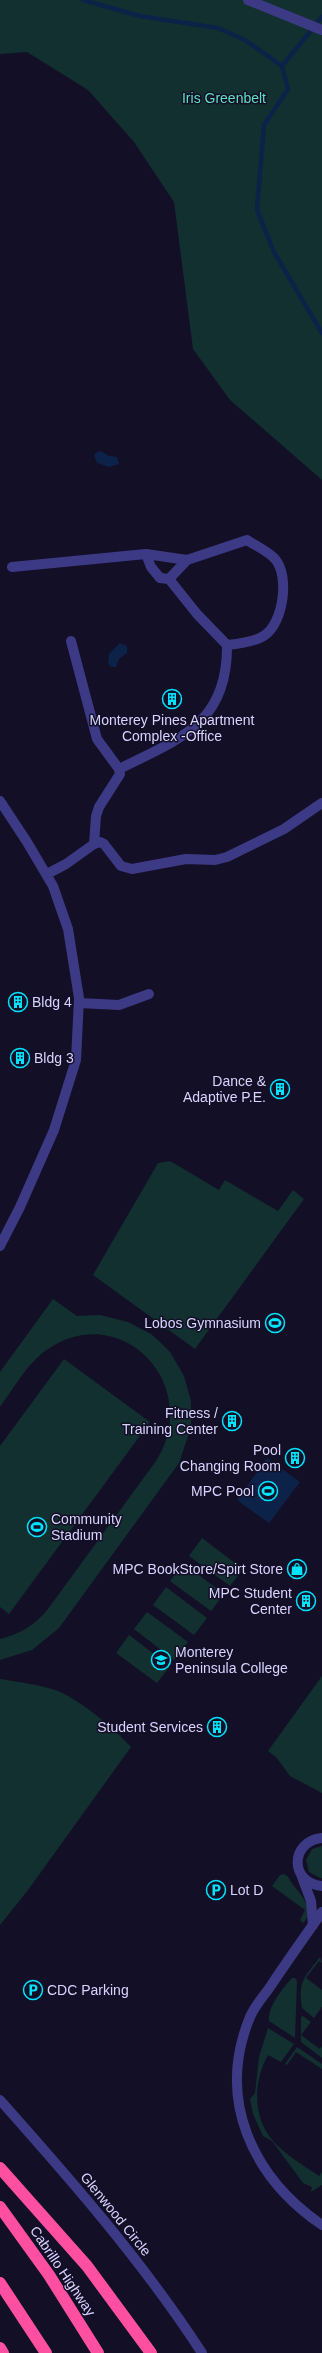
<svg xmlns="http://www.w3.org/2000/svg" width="322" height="2353" viewBox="0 0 322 2353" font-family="Helvetica,sans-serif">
<rect width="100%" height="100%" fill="#130f26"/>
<g fill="#12302f">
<polygon points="0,0 322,0 322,480 230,400 193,349 174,202 134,142 88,90 27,52 0,54"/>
<polygon points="170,1161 219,1190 225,1180 278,1211 293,1190 304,1199 195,1349 93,1275 158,1163"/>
<path d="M 53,1299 L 77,1316 L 100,1315 L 128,1322 L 151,1334 L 161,1343 L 170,1352 L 184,1376 L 191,1401 L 191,1427 L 179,1463 L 59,1628 L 32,1650 L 0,1660 L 0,1639 C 20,1634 35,1625 48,1609 L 156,1461 C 204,1385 121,1299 48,1349 C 28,1362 14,1388 0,1407 L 0,1372 Z"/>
<polygon points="64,1359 150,1422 9,1614 0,1607 0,1446"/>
<polygon points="202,1538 243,1569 230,1586 189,1556"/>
<polygon points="183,1563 224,1594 211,1611 170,1581"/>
<polygon points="166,1587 207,1618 194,1635 153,1605"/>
<polygon points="147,1612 188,1642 174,1660 134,1629"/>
<polygon points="129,1635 170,1666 157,1683 116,1653"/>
<polygon points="322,1676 322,1793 290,1776 276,1757 268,1751"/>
<path d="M 0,1679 C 18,1682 37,1684 55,1690 C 77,1697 116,1730 131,1747 L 28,1890 L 0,1925 Z"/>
<polygon points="322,1846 322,1878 320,1878 309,1872 306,1860 312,1849"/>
<path d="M 284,1874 C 290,1877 290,1882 294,1886 C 302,1896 316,1911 303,1923 L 300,1920 L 305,1910 L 272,1886 L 280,1875 Z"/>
<path d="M 320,1957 L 322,1963 L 319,1961 L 306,1978 L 322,1990 L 322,2007 L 314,2018 L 302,2008 C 298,1980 304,1978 320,1957 Z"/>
<path d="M 292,1978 L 295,1978 L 297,1981 L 295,2038 L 269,2021 C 267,2007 283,1988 292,1978 Z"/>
<polygon points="303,2016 311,2022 301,2035 320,2049 322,2046 322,2058 301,2042 301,2017"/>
<path d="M 268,2028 L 294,2044 L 281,2062 L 268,2055 C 252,2084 252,2123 279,2147 C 291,2158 306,2167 319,2176 L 322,2172 L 322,2185 L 311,2192 L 312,2187 L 303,2183 L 272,2141 L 263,2136 L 253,2114 L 250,2099 L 255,2093 L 259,2057 Z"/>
<polygon points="297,2047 322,2064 322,2069 296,2052 287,2065 285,2064"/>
</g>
<g fill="#0c2248">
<polygon points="101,451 109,456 117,457 119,464 109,467 97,463 94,455 97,452"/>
<polygon points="120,643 127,646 127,653 119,659 116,667 111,667 108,663 109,654"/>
<polygon points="267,1458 300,1482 269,1523 237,1500"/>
</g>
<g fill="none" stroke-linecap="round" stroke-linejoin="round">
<g stroke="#0c2248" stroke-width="4.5">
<polyline points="83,0 140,16 218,28 245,40 282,66 288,89 264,125 257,210 274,252 322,333"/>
<polyline points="282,66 322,17"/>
</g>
<g stroke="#3d3a85" stroke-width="10">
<polyline points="146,554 151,567 160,578 169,579 187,560"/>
<path d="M 12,567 L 146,554 L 187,560 L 247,540 C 256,546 268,551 275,559 C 290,576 283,623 265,635 C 256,642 237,644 227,645"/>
<polyline points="71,641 97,739 119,769 120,774 99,807 96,816 94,844 100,842 104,844 121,866 132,869 186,859 215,860 227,857 284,829 322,803"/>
<path d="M 119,769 C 180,739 228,723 227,645 L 197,614 L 169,579"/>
<polyline points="0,801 27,842 53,886 68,929 79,998 76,1060 54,1130 20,1207 0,1246"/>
<polyline points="47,874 66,864 94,844"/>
<polyline points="79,1003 119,1005 149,994"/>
<path d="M 322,1838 C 290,1841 289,1883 322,1886"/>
<polyline points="302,1877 311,1901 313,1925"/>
<path d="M 322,1912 C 305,1936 288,1960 272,1984 C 265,1995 255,2005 250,2017 C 216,2099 252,2177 322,2225"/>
<path d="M 0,2100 C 72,2181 143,2262 202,2353"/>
</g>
<polyline stroke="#3d3a85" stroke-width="10" points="248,0 322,30"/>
<g stroke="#ff4fa3" stroke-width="12">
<polyline points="0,2168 87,2266 151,2353"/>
<polyline points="0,2207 49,2275 98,2353"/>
<polyline points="0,2283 46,2353"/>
<polyline points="0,2348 3,2353"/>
</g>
</g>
<defs>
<g id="building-ring" transform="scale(1)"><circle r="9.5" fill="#130f26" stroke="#00e5ff" stroke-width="1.5"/><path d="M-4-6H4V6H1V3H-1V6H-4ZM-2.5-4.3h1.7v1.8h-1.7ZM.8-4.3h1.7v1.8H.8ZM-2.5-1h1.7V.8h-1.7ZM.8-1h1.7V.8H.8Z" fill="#00e5ff"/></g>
<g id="stadium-ring" transform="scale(1)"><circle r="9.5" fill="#130f26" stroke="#00e5ff" stroke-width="1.5"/><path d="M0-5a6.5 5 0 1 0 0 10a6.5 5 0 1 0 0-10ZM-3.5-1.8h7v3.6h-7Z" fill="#00e5ff"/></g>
<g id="shop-ring" transform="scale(1)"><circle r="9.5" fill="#130f26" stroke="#00e5ff" stroke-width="1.5"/><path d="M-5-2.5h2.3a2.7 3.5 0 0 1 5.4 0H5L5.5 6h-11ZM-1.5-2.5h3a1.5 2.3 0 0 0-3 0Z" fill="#00e5ff"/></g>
<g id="university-ring" transform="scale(1)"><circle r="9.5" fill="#130f26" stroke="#00e5ff" stroke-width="1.5"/><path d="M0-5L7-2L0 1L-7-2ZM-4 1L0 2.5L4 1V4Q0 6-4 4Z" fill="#00e5ff"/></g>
<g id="parking-ring" transform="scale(1)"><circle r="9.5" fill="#130f26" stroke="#00e5ff" stroke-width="1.5"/><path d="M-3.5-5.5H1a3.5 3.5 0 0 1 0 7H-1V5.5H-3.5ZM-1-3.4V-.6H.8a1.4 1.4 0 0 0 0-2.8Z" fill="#00e5ff"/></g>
</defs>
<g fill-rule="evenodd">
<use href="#building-ring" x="172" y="699"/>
<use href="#building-ring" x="18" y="1002"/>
<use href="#building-ring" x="20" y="1058"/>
<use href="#building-ring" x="280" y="1089"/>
<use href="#stadium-ring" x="275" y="1323"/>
<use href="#building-ring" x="232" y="1421"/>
<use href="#building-ring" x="295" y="1458"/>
<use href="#stadium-ring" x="268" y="1491"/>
<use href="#stadium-ring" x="37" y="1527"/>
<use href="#shop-ring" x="297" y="1569"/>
<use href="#building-ring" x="306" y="1601"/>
<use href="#university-ring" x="161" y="1660"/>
<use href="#building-ring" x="217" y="1727"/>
<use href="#parking-ring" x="216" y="1890"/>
<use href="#parking-ring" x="33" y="1990"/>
</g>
<g text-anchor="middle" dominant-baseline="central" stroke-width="3" stroke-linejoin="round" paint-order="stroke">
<g font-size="14" fill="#5fe0c0" stroke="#130f26">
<text x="224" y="98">Iris Greenbelt</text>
</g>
<g font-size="14" fill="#d9d4ff" stroke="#130f26" text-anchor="end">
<text x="172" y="720" text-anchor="middle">Monterey Pines Apartment<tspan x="172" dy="16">Complex -Office</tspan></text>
<text x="32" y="1002" text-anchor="start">Bldg 4</text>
<text x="34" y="1058" text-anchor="start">Bldg 3</text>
<text x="266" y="1081">Dance &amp;<tspan x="266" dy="16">Adaptive P.E.</tspan></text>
<text x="261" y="1323">Lobos Gymnasium</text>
<text x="218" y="1413">Fitness /<tspan x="218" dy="16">Training Center</tspan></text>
<text x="281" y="1450">Pool<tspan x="281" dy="16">Changing Room</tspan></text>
<text x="254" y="1491">MPC Pool</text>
<text x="51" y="1519" text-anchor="start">Community<tspan x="51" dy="16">Stadium</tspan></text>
<text x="283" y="1569">MPC BookStore/Spirt Store</text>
<text x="292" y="1593">MPC Student<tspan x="292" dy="16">Center</tspan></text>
<text x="175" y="1652" text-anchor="start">Monterey<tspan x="175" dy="16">Peninsula College</tspan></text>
<text x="203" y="1727">Student Services</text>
<text x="230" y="1890" text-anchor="start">Lot D</text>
<text x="47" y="1990" text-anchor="start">CDC Parking</text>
</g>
<g font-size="14" fill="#d9d4ff" stroke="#130f26">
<text transform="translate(116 2214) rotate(51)">Glenwood Circle</text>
<text transform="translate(63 2271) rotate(56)">Cabrillo Highway</text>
</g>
</g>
</svg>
